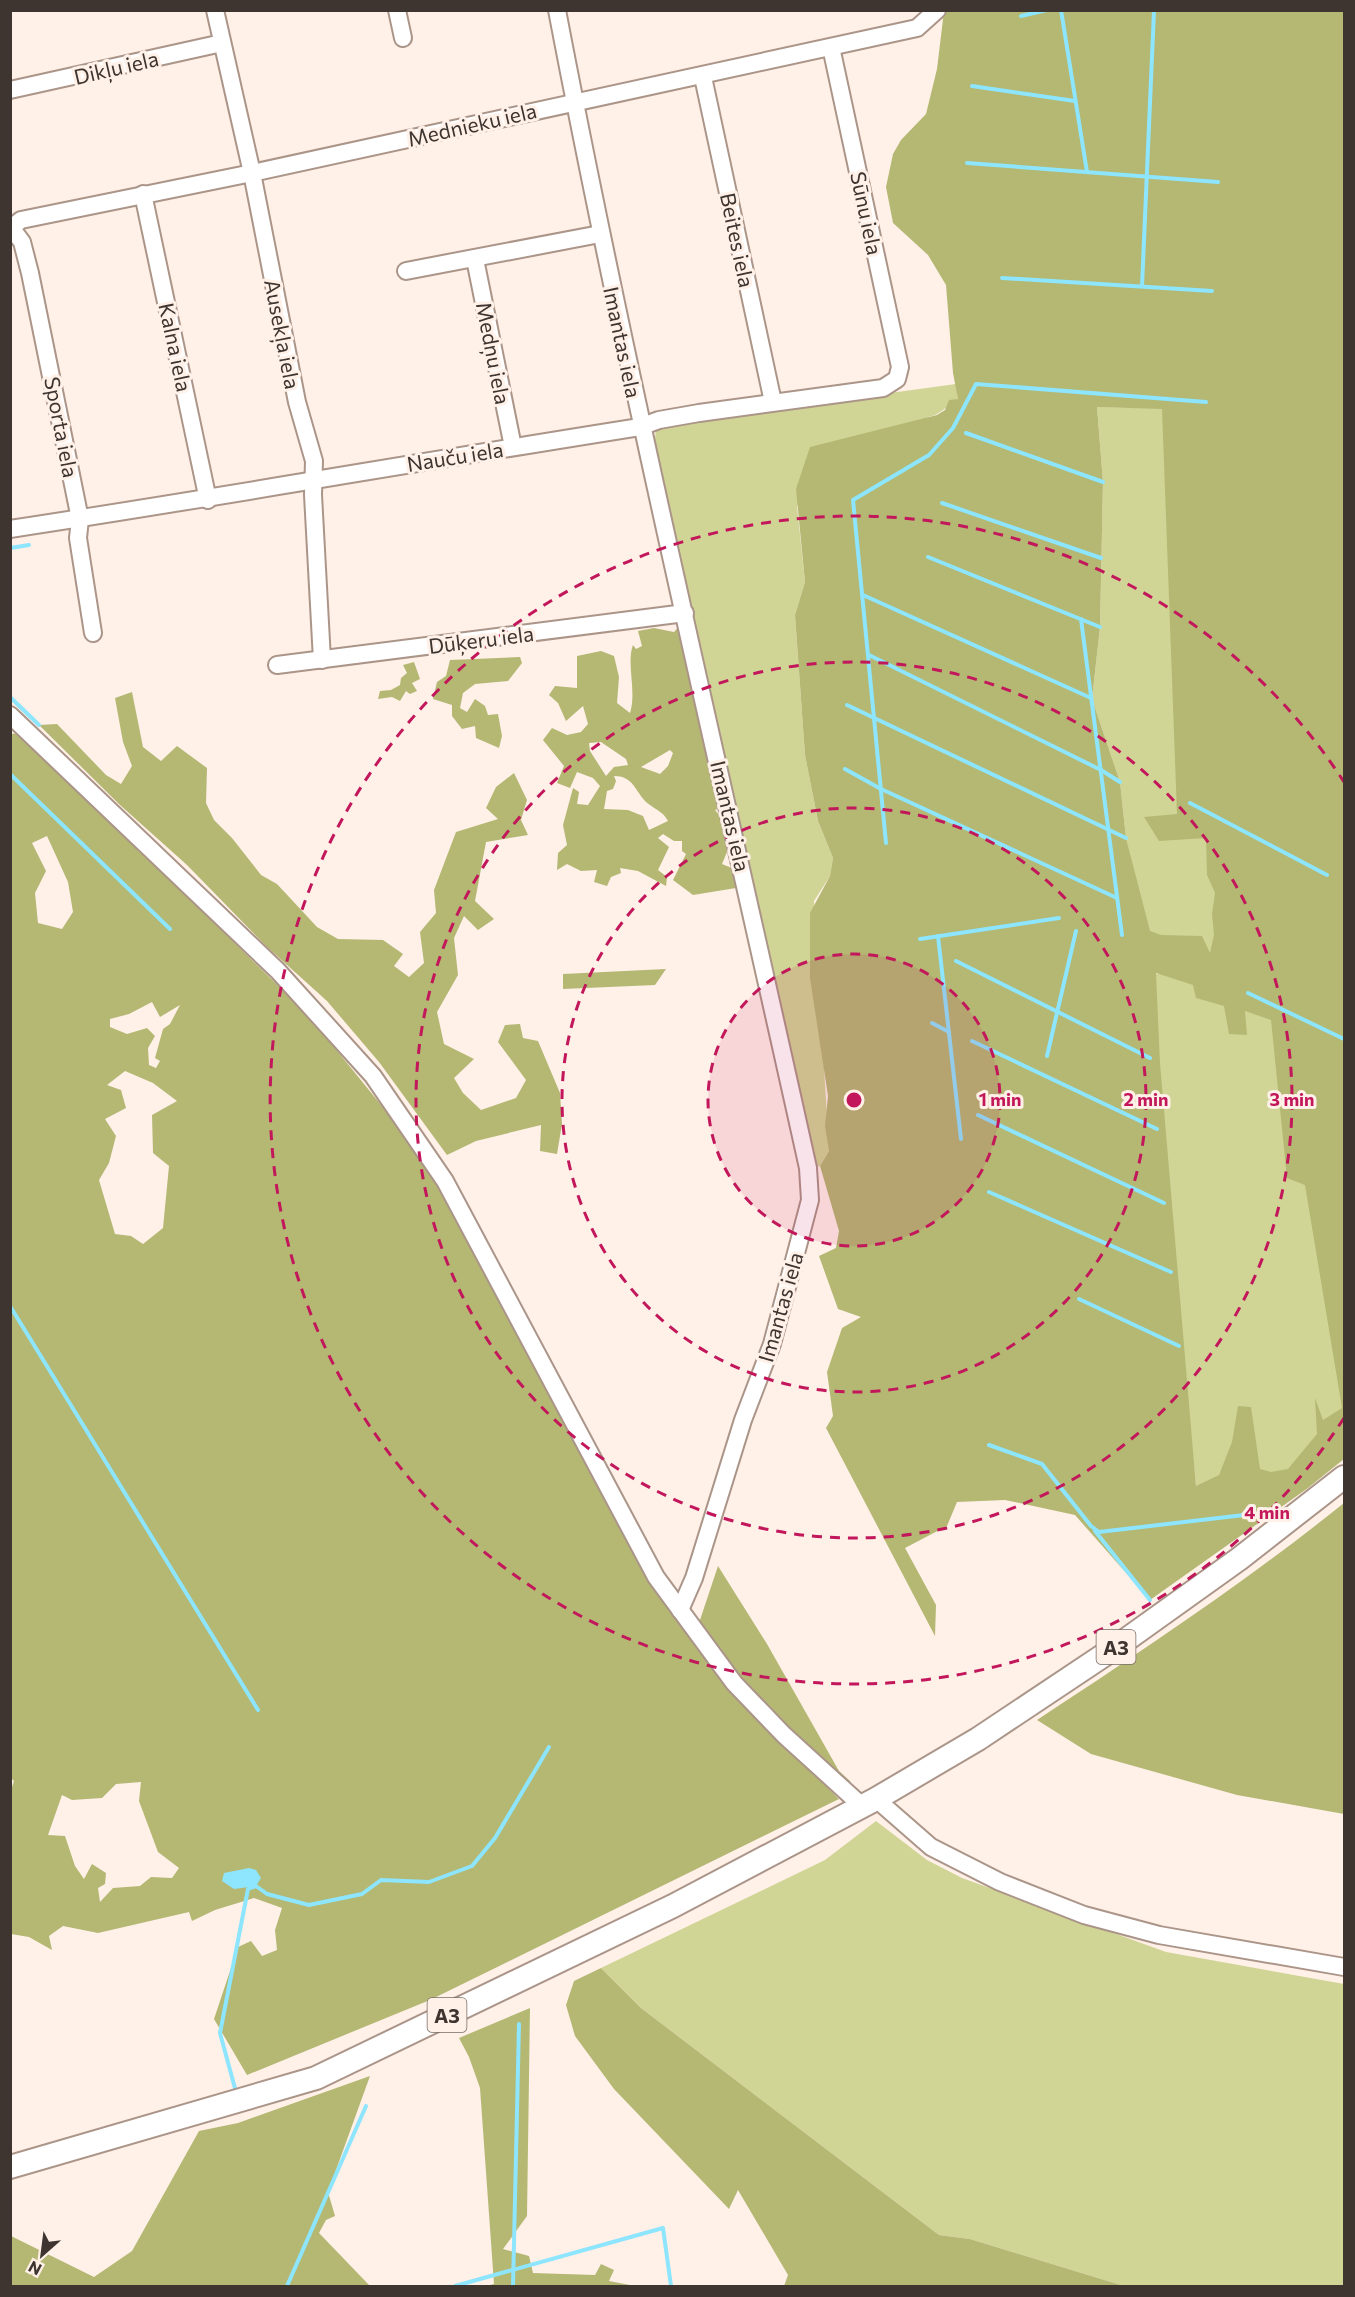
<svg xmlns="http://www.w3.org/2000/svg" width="1355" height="2297" viewBox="0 0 1355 2297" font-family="Commissioner,sans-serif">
<rect width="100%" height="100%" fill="#fff0e8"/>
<g fill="#d0d595">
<path d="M 956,384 L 958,399 C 946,406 942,414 928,417 L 797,506 L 805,582 L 795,615 L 805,755 L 818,821 L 833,858 L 830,876 L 814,901 L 829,1151 L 820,1166 L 814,1168 L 654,448 L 656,429 L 671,423 Z"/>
<polygon points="1097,407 1206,409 1344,847 1344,1452 1329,1465 1196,1486 1146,973 1160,974 1157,971 1126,838 1120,782 1092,699 1100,627 1103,482"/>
<polygon points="876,1821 927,1860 962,1878 1166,1952 1344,1984 1344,2286 1124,2286 970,2239 939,2235 641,2008 601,1968 825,1860"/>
</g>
<g fill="#b4b873" fill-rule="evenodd">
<path d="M 944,11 L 1344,11 L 1344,1459 L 1308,1488 L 1150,1600 L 1075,1515 L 1005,1500 L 957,1502 L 947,1526 L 905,1548 L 936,1605 L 935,1636 L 826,1428 L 833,1416 L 827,1372 L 842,1328 L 861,1317 L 838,1309 L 819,1256 L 836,1248 L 839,1231 L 820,1166 L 829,1151 L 825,1126 L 828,1096 L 810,978 L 810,913 L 830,876 L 833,858 L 818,821 L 805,755 L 795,615 L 805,582 L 796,489 L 810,447 L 937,415 L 945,410 L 949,400 L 958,399 L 953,373 L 946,285 L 928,255 L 893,223 L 886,187 L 893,154 L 901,140 L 926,114 L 937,69 ZM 1097,407 L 1162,409 L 1177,814 L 1144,817 L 1159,841 L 1206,838 L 1207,875 L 1215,893 L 1212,914 L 1214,935 L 1210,953 L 1202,936 L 1161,935 L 1150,931 L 1126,838 L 1120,782 L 1092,699 L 1100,627 L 1103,482 ZM 1156,973 L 1193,985 L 1196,998 L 1224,1006 L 1229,1034 L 1247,1035 L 1245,1011 L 1271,1020 L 1287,1178 L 1305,1185 L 1342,1408 L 1323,1420 L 1315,1398 L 1317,1434 L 1288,1469 L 1271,1472 L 1260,1469 L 1251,1407 L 1238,1406 L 1232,1442 L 1219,1475 L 1196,1486 L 1160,1063 Z"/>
<path d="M 683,622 L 723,807 L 715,810 L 725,822 L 722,830 L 732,840 L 722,864 L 739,871 L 740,878 L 736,888 L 693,895 L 673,880 L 686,854 L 682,851 L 682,841 L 674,841 L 663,834 L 658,838 L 669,847 L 658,870 L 667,877 L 666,886 L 638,871 L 620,868 L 621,873 L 611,877 L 607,886 L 594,882 L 597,870 L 581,871 L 567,864 L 557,870 L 558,853 L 567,845 L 563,825 L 573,788 L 579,792 L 577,804 L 588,805 L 600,786 L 593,778 L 577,772 L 570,788 L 557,783 L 564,766 L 543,740 L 552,728 L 567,735 L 581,732 L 588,724 L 583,706 L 566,721 L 558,703 L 549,695 L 555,686 L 577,688 L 577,656 L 601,651 L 614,656 L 619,677 L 617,703 L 630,713 C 637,691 626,664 633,645 L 636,649 L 642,646 L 638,631 L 654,628 L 674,632 ZM 601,742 L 626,759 L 628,765 L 614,767 L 606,776 L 590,751 L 589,743 ZM 670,750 L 673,753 L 668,766 L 660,774 L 641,767 ZM 614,776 C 636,776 635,795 650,805 C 658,811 663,812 668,821 L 649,830 L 643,816 L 628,810 L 604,809 L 607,791 L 613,789 L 616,781 Z"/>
<polygon points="520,657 522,663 508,681 475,684 463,693 460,708 467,712 475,699 485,706 488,715 498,714 502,736 499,748 476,738 475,726 462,729 452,716 452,705 433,699 437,682 446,676 450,660"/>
<polygon points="414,662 420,679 412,683 417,691 410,694 406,691 400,701 392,697 378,699 380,691 391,690 400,685 401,678 407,673 403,665"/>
<polygon points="132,692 143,747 161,761 177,746 207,768 206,803 214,820 232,838 261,875 277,884 317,927 338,939 383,940 403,954 394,966 409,977 424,963 420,932 436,913 434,890 456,832 498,819 486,808 496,787 514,773 527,800 521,820 528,835 486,842 475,901 494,919 478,930 464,916 454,938 458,975 437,1012 444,1044 474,1059 454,1078 463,1093 481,1110 516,1098 526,1080 498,1042 505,1025 520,1024 523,1038 538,1041 560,1093 562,1124 557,1154 540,1151 541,1125 476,1141 447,1155 379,1062 327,1001 266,946 187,865 120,805 39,725 57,724 106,775 121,784 132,766 123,742 115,698"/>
<path d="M 21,733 L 308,1015 L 429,1164 L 674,1616 C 723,1683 780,1741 839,1799 L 430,2000 L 247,2075 L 214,2019 L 238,1947 L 251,1941 L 262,1956 L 277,1950 L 275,1930 L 282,1908 L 254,1898 L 215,1910 L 192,1921 L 189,1912 L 98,1933 L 63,1926 L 49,1936 L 52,1950 L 29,1937 L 11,1934 L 10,1793 L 14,1781 L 10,1777 L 10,734 ZM 47,836 L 68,882 L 73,912 L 62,929 L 38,923 L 35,893 L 46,871 L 32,843 ZM 152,1002 L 160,1017 L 180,1005 L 170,1024 L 163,1029 L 155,1058 L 160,1061 L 156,1068 L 149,1065 L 148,1048 L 155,1036 L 147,1028 L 127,1034 L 110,1027 L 110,1019 L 129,1014 ZM 125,1071 L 153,1083 L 177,1101 L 152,1115 L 153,1153 L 169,1166 L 163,1228 L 143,1244 L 131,1236 L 115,1234 L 99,1180 L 109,1163 L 116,1136 L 105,1119 L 126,1108 L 121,1090 L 107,1085 ZM 141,1782 L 139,1801 L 158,1852 L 179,1868 L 172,1878 L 151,1877 L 140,1886 L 113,1888 L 100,1902 L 98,1888 L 105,1884 L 106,1873 L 92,1864 L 84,1879 L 75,1866 L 65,1836 L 48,1835 L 62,1795 L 72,1800 L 102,1798 L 116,1784 Z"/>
<polygon points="666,969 655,985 563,989 563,974"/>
<path d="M 1344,1503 L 1344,1814 L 1237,1795 L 1091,1754 L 1037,1720 C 1142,1651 1247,1581 1344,1503 Z"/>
<polygon points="718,1566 767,1644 839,1771 850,1781 851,1787 815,1760 726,1662 699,1623"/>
<polygon points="601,1968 641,2008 939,2235 970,2239 1124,2286 784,2286 788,2275 738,2190 729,2209 614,2089 575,2036 566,2005 574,1981"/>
<polygon points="530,2008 527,2216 503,2249 529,2256 533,2273 595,2275 601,2264 614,2270 609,2281 635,2286 486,2286 494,2284 480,2088 469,2057 459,2038"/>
<polygon points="370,2076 328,2192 335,2216 326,2220 319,2233 370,2286 11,2286 11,2233 11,2236 94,2277 132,2251 199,2131 238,2123"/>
</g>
<polygon fill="#8de5fe" points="249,1868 256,1870 261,1878 256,1886 234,1889 222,1881 224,1873"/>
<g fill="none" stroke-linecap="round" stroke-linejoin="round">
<g stroke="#8de5fe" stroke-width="4">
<polyline points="1061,10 1087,172"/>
<polyline points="1021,16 1047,10"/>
<polyline points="972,86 1075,101"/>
<polyline points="967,163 1218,182"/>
<polyline points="1002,278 1212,291"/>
<polyline points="1142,286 1154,11"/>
<polyline points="966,433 1103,482"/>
<polyline points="942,503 1101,558"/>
<polyline points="10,548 29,545"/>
<polyline points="928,557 1100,627"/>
<polyline points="863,595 1091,698"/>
<polyline points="1081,619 1122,935"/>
<polyline points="869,655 1101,770 1120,782"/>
<polyline points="10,697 39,725"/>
<polyline points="847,705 1126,838"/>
<polyline points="845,769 881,789 1117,898"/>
<polyline points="10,774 170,929"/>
<polyline points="1190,803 1327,875"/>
<polyline points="886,843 853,500 929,455 953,428 976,384 1206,402"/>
<polyline points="938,936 961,1139"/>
<polyline points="920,939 1059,918"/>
<polyline points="956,961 1150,1058"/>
<polyline points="1248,993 1344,1039"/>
<polyline points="932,1023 949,1032"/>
<polyline points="972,1041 1157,1129"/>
<polyline points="1047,1056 1076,931"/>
<polyline points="978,1115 1164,1203"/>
<polyline points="989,1192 1171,1272"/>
<polyline points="1079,1299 1179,1346"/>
<polyline points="10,1306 258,1710"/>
<polyline points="989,1445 1042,1464 1091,1526 1099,1532 1244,1515"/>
<polyline points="1095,1531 1150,1600"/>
<polyline points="236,2092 220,2033 248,1889 256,1886 267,1894 309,1905 362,1894 381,1880 429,1882 472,1866 495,1838 549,1747"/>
<polyline points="287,2286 366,2106"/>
<polyline points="455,2286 663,2228 671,2286"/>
<polyline points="513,2286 519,2024"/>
</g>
<g stroke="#ab9589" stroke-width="20">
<g id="minor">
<polyline points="215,10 252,173 297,402 314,461 313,495 322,660"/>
<polyline points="397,10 403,38"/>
<path d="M 557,10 C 631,398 723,782 808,1168 L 810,1200 L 772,1344 L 743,1420 L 694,1578 L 680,1610"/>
<polyline points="703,77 773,402"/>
<polyline points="10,90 222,43"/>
<polyline points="143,194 208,500"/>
<polyline points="10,226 22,242 30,273 80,519 78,538 93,633"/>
<polyline points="12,227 21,220 252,173 917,28 937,10"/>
<polyline points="475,259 513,447"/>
<polyline points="406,271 600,234"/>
<path d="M 10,529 C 221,497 430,460 640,427 L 659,420 L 699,413 L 883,388 L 897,379 L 900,367 L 831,47"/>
<polyline points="277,665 685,613"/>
<polyline points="10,715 278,971 373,1076 445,1181 656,1577 734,1683 784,1735 862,1806"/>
<polyline points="876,1799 931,1847 1000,1882 1084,1915 1159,1935 1344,1967"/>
</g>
</g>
<g stroke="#ab9589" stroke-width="26">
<polyline id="highway" points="10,2167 316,2078 673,1906 876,1799 978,1739 1116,1647 1239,1559 1344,1477"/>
</g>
<use href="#minor" stroke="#fff" stroke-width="16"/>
<use href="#highway" stroke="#fff" stroke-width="22"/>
</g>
<circle cx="854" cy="1100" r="146" fill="#c2185b" fill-opacity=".12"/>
<g fill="none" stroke="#c2185b" stroke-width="3" stroke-dasharray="10 8">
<circle cx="854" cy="1100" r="146"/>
<circle cx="854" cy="1100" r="292"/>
<circle cx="854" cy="1100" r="438"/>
<path d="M1344 1418A584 584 0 1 1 1344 782"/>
</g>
<g text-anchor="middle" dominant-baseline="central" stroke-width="6" stroke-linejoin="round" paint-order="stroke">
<g fill="#fff0e8" stroke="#786d67" stroke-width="1.5">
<rect x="1096.5" y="1630" width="39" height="34" rx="4.5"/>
<rect x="427.5" y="1998" width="39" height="34" rx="4.5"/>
</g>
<g font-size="20" font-weight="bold" fill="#3e3530">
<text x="1116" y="1647">A3</text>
<text x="447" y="2015">A3</text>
</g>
<g font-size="21" fill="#3e3530" stroke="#fff0e8">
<text transform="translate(116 67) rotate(-13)">Dikļu iela</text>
<text transform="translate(472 124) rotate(-13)">Mednieku iela</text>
<text transform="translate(867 213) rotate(78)">Sūnu iela</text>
<text transform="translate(738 240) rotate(78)">Beites iela</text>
<text transform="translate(283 334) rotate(79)">Ausekļa iela</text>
<text transform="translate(623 342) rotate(78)">Imantas iela</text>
<text transform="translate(176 347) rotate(78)">Kalna iela</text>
<text transform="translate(494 353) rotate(79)">Medņu iela</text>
<text transform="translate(62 427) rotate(79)">Sporta iela</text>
<text transform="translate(455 456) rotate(-9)">Nauču iela</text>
<text transform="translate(481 639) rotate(-7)">Dūķeru iela</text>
<text transform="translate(731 816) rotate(77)">Imantas iela</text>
<text transform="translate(780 1307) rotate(-74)">Imantas iela</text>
</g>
</g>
<circle cx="854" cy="1100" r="9" fill="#c2185b" stroke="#fff0e8" stroke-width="3"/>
<g font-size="18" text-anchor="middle" font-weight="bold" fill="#c2185b" stroke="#fff0e8" stroke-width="6" stroke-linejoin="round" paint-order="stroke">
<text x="1000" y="1106">1 min</text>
<text x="1146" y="1106">2 min</text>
<text x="1292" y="1106">3 min</text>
<text x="1267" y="1519">4 min</text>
</g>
<rect width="1355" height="2297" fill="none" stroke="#3e3530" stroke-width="24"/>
<g transform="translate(42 2255) rotate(208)" stroke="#fff0e8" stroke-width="4.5" paint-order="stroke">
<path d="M0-4.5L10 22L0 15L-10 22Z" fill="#3e3530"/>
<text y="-9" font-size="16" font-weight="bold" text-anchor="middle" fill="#3e3530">N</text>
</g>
</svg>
